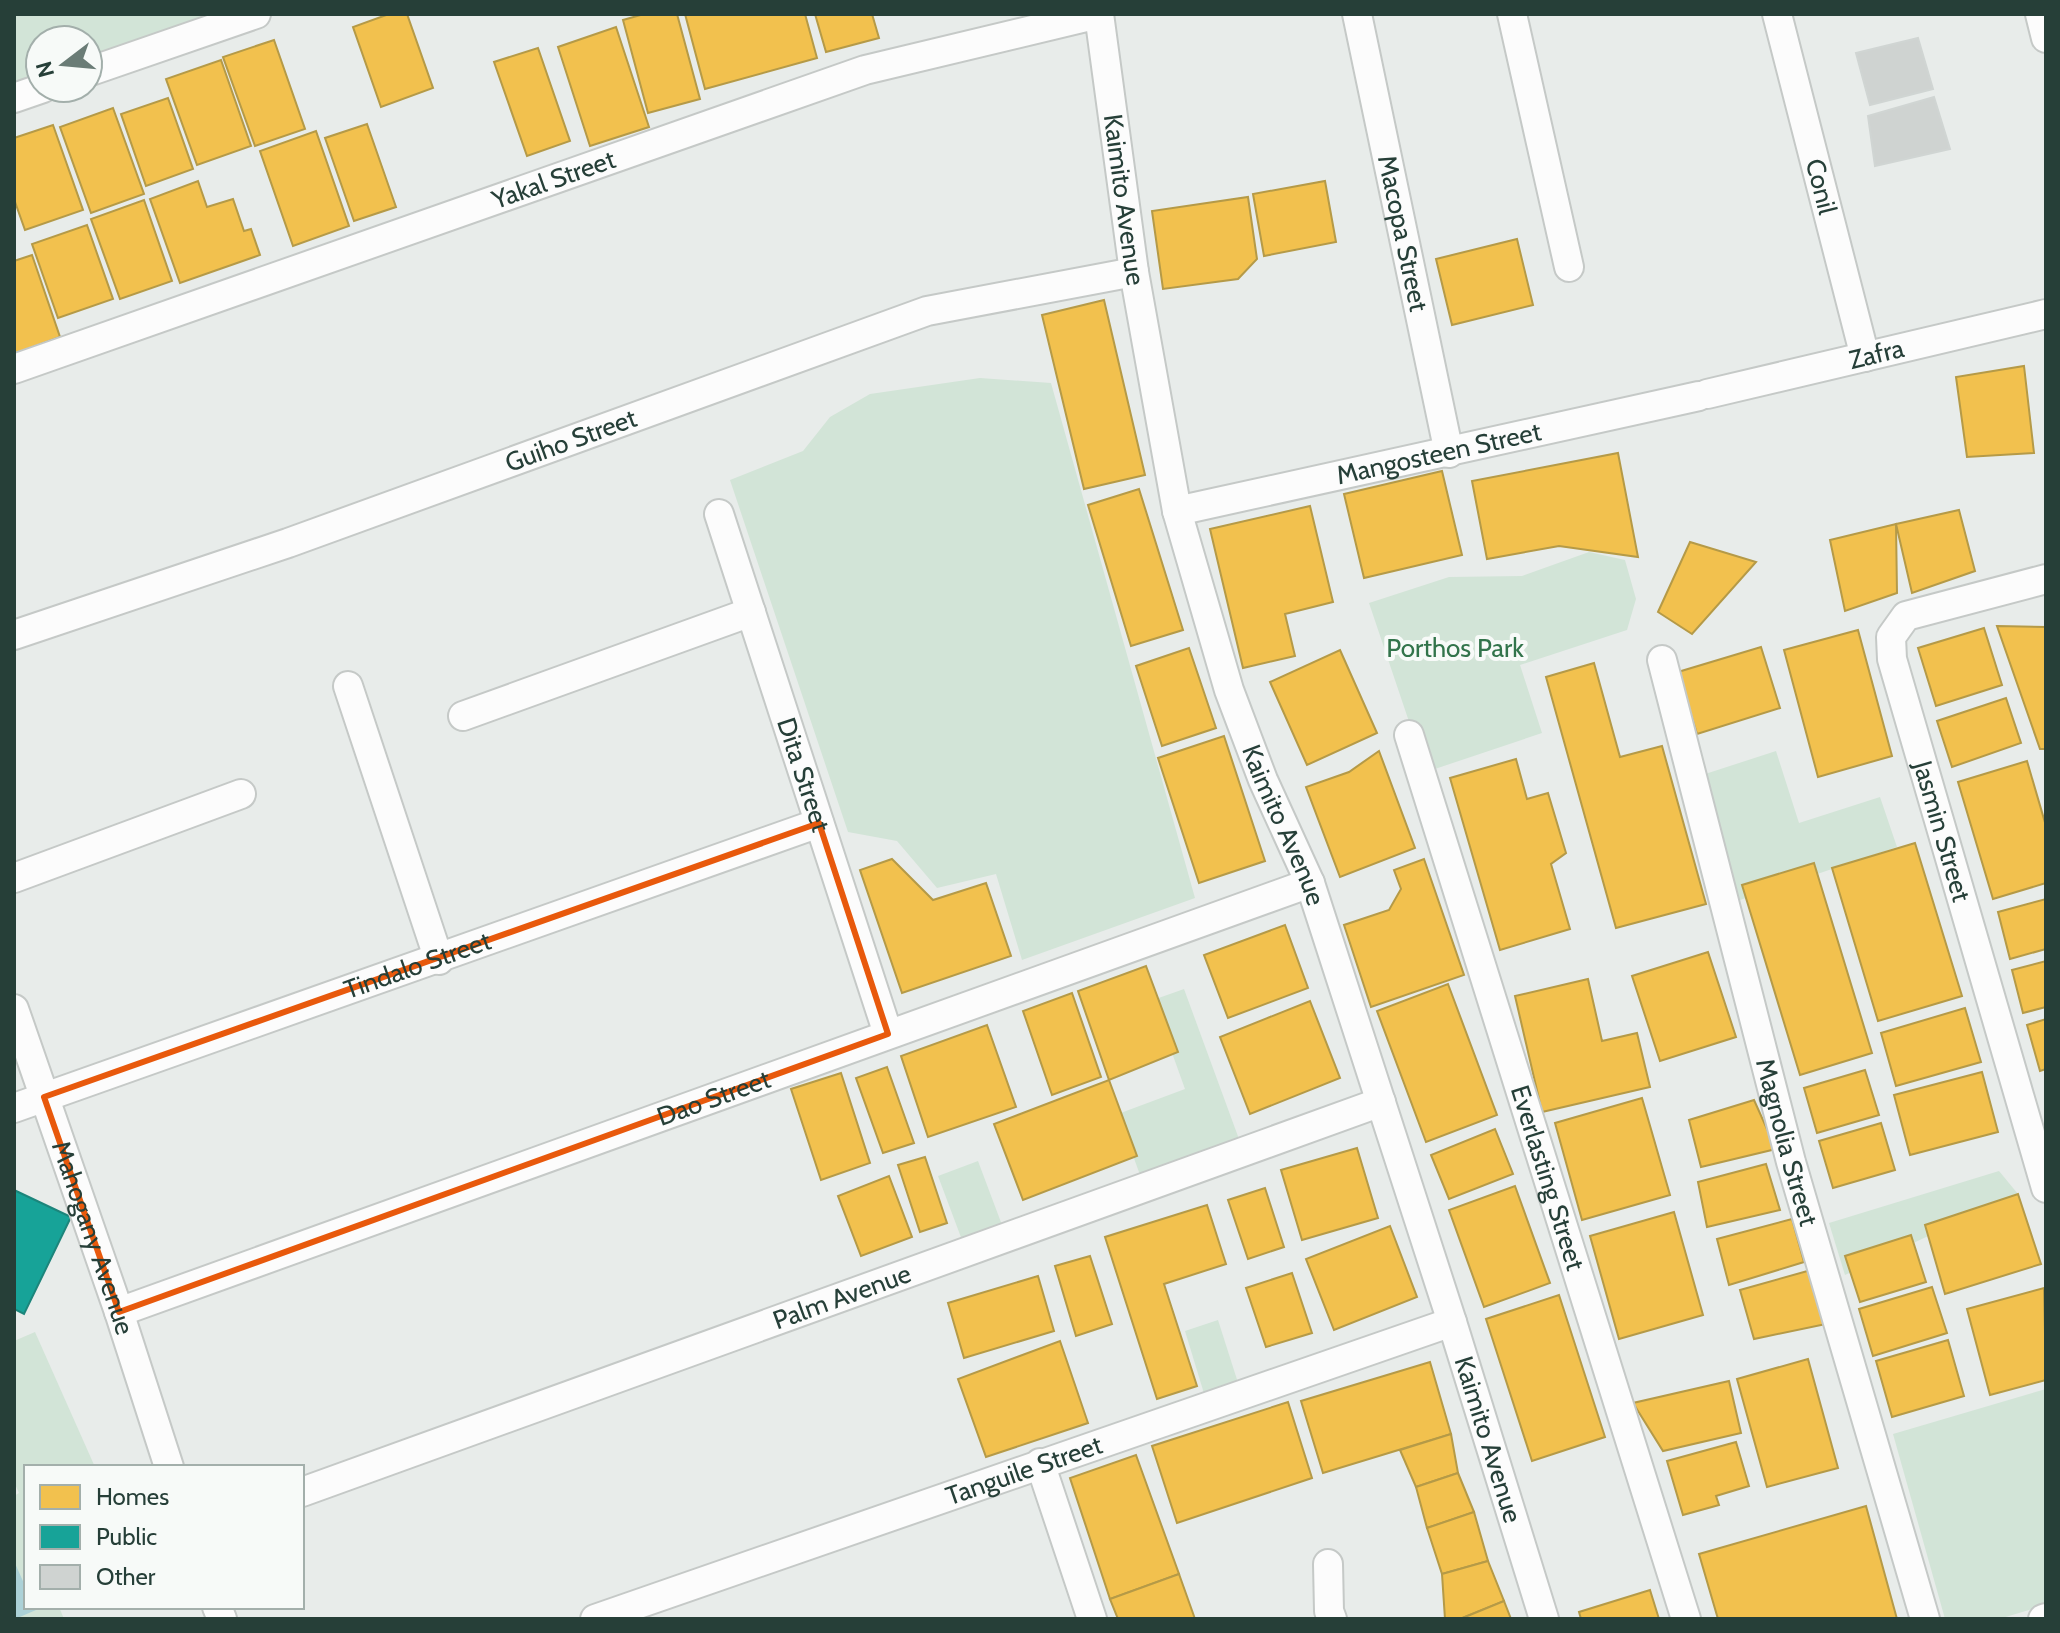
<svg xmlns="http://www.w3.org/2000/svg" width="2060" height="1633" viewBox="0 0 2060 1633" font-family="Cabin,sans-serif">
<rect width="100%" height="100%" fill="#e8ecea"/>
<g fill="#d2e4d7">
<polygon points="14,14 216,14 88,84 88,40 40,40 40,88 76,88 14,110"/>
<polygon points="980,378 1051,383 1195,898 1022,960 996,874 937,888 897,841 848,832 730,480 803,451 830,417 870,394"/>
<polygon points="1589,552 1625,560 1636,599 1627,630 1520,665 1542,733 1426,772 1369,603 1449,577 1522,576"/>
<polygon points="1776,751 1799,823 1880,797 1897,847 1737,901 1696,777"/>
<polygon points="1184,989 1243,1150 1144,1186 1118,1114 1185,1089 1153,1000"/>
<polygon points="978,1161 1005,1233 965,1248 938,1176"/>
<polygon points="1999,1171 2018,1194 1845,1275 1829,1223"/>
<polygon points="1218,1320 1240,1389 1206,1400 1185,1331"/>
<polygon points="35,1332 95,1467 26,1467 26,1607 59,1607 64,1619 14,1619 14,1496 19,1493 14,1482 14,1341"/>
<polygon points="2046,1389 2046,1605 1999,1619 1945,1619 1893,1434"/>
</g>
<polygon fill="#acd1d7" points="14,1561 26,1588 26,1607 34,1607 36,1610 15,1619"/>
<g fill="#f2c14e" stroke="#b59a47" stroke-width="2">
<polygon points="389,14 407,14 433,88 381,107 353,27"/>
<polygon points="644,14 677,14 700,99 648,113 623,20"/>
<polygon points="685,14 805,14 817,58 705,89"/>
<polygon points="815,14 872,14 879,38 826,52"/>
<polygon points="616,27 649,127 590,146 558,47"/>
<polygon points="274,40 305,129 255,146 223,57"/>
<polygon points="538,48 570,141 527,156 494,62"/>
<polygon points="221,60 251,146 197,165 166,79"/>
<polygon points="168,98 193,169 146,186 121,114"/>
<polygon points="113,108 144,194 91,213 60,127"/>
<polygon points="367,124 396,207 354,221 325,138"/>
<polygon points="53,125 83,210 25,230 14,199 14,138"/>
<polygon points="316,131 349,226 293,246 260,151"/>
<polygon points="198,181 207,207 233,199 244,231 251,229 260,255 180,283 150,199"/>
<polygon points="1325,181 1336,242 1264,256 1253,194"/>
<polygon points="1248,197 1257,259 1238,279 1163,289 1152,211"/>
<polygon points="144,200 172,281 120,299 91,219"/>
<polygon points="87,225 113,299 58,318 32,244"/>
<polygon points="1517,239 1533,305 1452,325 1436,259"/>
<polygon points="32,255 60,337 14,354 14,261"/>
<polygon points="1104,300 1145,475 1084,489 1042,315"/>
<polygon points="2024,366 2034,453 1967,457 1956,377"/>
<polygon points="1618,453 1638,557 1559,546 1487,559 1472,481"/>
<polygon points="1442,471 1462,555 1364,578 1344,494"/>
<polygon points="1139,489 1183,630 1131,646 1088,505"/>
<polygon points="1310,506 1333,602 1285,614 1295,656 1243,668 1210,529"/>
<polygon points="1959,510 1975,571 1912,593 1896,524"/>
<polygon points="1896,524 1897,593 1845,611 1830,540"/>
<polygon points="1690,542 1756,562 1692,634 1658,612"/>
<polygon points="1997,626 2046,627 2046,749 2040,749"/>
<polygon points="1984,628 2002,685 1936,706 1918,648"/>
<polygon points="1858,630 1892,756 1818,777 1784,650"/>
<polygon points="1761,647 1780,708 1697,734 1678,672"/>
<polygon points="1189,648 1216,728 1162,746 1136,666"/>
<polygon points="1340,650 1377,733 1307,765 1270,682"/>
<polygon points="1594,663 1620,757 1662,746 1706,904 1616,928 1546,677"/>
<polygon points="2006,698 2021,743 1952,767 1937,721"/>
<polygon points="1224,736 1265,861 1199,883 1158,758"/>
<polygon points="1379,751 1415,848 1340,877 1306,787 1349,772"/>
<polygon points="1516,759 1527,799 1548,793 1566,853 1551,864 1570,929 1500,950 1450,778"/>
<polygon points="2027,761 2046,826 2046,883 1993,899 1958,782"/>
<polygon points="1915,843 1962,996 1878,1021 1832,868"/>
<polygon points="892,859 933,900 986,883 1011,956 902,993 860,870"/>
<polygon points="1424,859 1464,975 1371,1007 1344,925 1389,910 1401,889 1394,870"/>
<polygon points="1814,863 1872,1053 1800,1075 1742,885"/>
<polygon points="2046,899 2046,949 2010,959 1998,912"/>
<polygon points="1285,925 1308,988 1228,1018 1204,955"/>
<polygon points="1708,952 1736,1037 1660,1061 1632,976"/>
<polygon points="2046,961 2046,1007 2023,1013 2012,970"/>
<polygon points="1146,966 1178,1052 1109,1080 1078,991"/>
<polygon points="1588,979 1602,1041 1637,1033 1650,1087 1542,1112 1515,996"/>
<polygon points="1448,984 1497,1115 1426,1142 1377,1011"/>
<polygon points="1072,993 1101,1077 1052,1095 1023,1011"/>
<polygon points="1310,1001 1340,1078 1250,1114 1220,1037"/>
<polygon points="1965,1008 1981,1062 1896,1086 1881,1033"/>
<polygon points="2046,1019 2046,1069 2040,1071 2027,1025"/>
<polygon points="987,1025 1016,1107 928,1137 901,1056"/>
<polygon points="887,1067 914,1143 883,1153 856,1078"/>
<polygon points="1865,1070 1879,1115 1817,1133 1804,1088"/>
<polygon points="1982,1072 1998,1132 1910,1155 1894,1095"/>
<polygon points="841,1073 870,1163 821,1180 791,1089"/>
<polygon points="1109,1080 1137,1156 1023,1200 994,1124"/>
<polygon points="1642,1098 1670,1195 1582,1220 1555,1123"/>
<polygon points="1754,1100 1776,1149 1701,1167 1689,1120"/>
<polygon points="1881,1123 1895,1170 1833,1188 1819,1141"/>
<polygon points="1495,1129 1513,1174 1449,1199 1431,1155"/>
<polygon points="1357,1148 1378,1218 1302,1240 1281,1170"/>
<polygon points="925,1157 947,1223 920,1232 898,1165"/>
<polygon points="1766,1164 1780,1210 1707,1227 1698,1182"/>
<polygon points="889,1176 912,1237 861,1256 838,1196"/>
<polygon points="1515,1186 1550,1283 1484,1307 1449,1210"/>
<polygon points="1265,1188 1284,1247 1248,1259 1228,1200"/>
<polygon points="2018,1194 2041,1264 1945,1294 1925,1225"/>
<polygon points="1207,1205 1226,1264 1164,1284 1197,1386 1157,1399 1105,1237"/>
<polygon points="1674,1212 1703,1315 1619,1339 1590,1236"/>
<polygon points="1792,1219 1804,1262 1729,1285 1717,1239"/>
<polygon points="1390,1226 1417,1297 1334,1330 1306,1259"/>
<polygon points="1911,1235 1926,1282 1860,1302 1845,1256"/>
<polygon points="1090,1256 1112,1324 1076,1336 1055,1266"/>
<polygon points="1811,1270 1826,1324 1754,1339 1740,1290"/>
<polygon points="1292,1273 1312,1333 1266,1347 1246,1288"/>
<polygon points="1038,1276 1054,1331 964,1358 948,1303"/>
<polygon points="1932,1287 1947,1333 1873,1356 1859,1309"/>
<polygon points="2044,1288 2046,1380 1990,1395 1967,1309"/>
<polygon points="1559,1295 1605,1437 1532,1461 1486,1319"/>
<polygon points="1948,1340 1964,1396 1892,1417 1876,1361"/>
<polygon points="1060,1341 1088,1423 986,1457 958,1379"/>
<polygon points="1808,1359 1838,1468 1767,1487 1737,1379"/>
<polygon points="1430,1362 1451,1434 1323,1473 1301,1401"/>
<polygon points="1729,1381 1741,1433 1663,1451 1633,1403"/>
<polygon points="1288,1402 1312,1478 1177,1523 1152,1446"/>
<polygon points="1451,1434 1458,1473 1416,1487 1400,1450"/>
<polygon points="1736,1442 1749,1486 1716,1496 1719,1505 1683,1515 1667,1461"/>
<polygon points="1136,1455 1179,1574 1110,1599 1070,1478"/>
<polygon points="1458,1473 1474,1512 1427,1528 1416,1487"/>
<polygon points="1866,1506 1897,1619 1718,1619 1699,1554"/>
<polygon points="1474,1512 1488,1561 1442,1574 1427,1528"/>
<polygon points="1488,1561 1504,1601 1460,1619 1445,1619 1442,1574"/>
<polygon points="1179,1574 1195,1619 1118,1619 1110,1599"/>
<polygon points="1650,1590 1659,1619 1581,1619 1579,1612"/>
<polygon points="1504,1601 1511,1619 1460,1619"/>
</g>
<polygon fill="#17a398" stroke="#1c857b" stroke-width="2" points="14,1190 71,1217 24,1314 14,1309"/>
<g fill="#cfd3d1" stroke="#d0d5d3" stroke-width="2">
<polygon points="1918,38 1933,89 1870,105 1856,53"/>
<polygon points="1934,97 1950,149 1875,166 1868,116"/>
</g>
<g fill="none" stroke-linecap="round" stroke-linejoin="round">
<g stroke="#c5c9c7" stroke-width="32">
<g id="street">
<path id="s1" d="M 1357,14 L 1449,453"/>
<polyline points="1512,14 1569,267"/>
<path id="s2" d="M 1777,14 L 1865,357"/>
<polyline points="2040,14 2046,38"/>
<polyline points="88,72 256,14"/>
<polyline points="14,98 43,88"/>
<path id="s3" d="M 14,369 L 865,70 L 1099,14 L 1134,272 L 1177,511 L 1229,690 L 1263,780 L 1310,883 L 1452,1322 L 1544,1619"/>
<path id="s4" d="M 1707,394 L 2046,314"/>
<path id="s5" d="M 1177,511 L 1699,396"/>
<path id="s6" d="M 719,514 L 888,1034"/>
<path id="s7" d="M 2046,579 L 1906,616 L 1891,637 L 1892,659 L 2046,1188"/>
<path id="s8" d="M 14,635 L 288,543 L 927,311 L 1134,272"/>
<path id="s9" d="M 1662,660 L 1791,1162 L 1925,1619"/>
<polyline points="348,686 439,960"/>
<polyline points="463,716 751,612"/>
<path id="s10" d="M 1409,735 L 1686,1619"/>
<polyline points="14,878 241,794"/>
<path id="s11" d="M 14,1009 L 119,1312 L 169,1467"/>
<path id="s12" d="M 14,1108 L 819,823"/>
<path id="s13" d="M 119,1312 L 1310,883"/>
<polyline points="1040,1463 1092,1619"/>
<path id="s14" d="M 302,1492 L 1381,1102"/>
<polyline points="1328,1564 1329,1611 1332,1619"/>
<polyline points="217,1607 222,1619"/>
<path id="s15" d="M 595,1619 L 1452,1322"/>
<polyline points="2043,1619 2046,1618"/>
</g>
</g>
<use href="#street" stroke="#fcfcfc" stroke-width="28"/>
</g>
<path fill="none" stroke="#e8590c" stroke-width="6" stroke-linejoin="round" d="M 819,823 L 888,1034 L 119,1312 L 44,1097 Z"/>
<g text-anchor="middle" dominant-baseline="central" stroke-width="8" stroke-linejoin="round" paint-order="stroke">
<g font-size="26" fill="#263f38" stroke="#f7faf8">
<text stroke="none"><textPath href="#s3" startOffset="572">Yakal Street</textPath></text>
<text stroke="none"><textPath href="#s2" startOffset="178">Conil</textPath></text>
<text stroke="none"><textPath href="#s3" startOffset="1330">Kaimito Avenue</textPath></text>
<text stroke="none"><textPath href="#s1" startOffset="224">Macopa Street</textPath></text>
<text stroke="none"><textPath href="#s4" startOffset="174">Zafra</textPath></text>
<text stroke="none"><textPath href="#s8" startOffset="590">Guiho Street</textPath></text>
<text stroke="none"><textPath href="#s5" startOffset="268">Mangosteen Street</textPath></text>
<text stroke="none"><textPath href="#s6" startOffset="274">Dita Street</textPath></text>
<text stroke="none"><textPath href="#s3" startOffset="1978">Kaimito Avenue</textPath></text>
<text stroke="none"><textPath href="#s7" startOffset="372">Jasmin Street</textPath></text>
<text stroke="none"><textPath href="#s12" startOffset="428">Tindalo Street</textPath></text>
<text stroke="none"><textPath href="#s13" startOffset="632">Dao Street</textPath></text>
<text stroke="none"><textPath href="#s9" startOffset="498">Magnolia Street</textPath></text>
<text stroke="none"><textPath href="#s10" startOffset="464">Everlasting Street</textPath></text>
<text stroke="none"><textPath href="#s11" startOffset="242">Mahogany Avenue</textPath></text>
<text stroke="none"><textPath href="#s14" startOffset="574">Palm Avenue</textPath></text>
<text stroke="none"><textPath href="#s3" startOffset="2626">Kaimito Avenue</textPath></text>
<text stroke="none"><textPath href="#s15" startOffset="454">Tanguile Street</textPath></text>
</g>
<g font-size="26" fill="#32744b" stroke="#f7faf8">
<text x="1455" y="648">Porthos Park</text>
</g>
</g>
<rect width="2060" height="1633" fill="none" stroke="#263f38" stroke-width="32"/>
<rect x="24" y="1465" width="280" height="144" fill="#f7faf8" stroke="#a3afab" stroke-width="2"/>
<rect x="40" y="1485" width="40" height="24" fill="#f2c14e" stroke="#a3afab" stroke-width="2"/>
<text x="96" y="1505" font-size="24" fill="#263f38">Homes</text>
<rect x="40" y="1525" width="40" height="24" fill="#17a398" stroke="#a3afab" stroke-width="2"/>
<text x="96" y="1545" font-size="24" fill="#263f38">Public</text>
<rect x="40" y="1565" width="40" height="24" fill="#cfd3d1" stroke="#a3afab" stroke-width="2"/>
<text x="96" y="1585" font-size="24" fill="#263f38">Other</text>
<g transform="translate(64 64) rotate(254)"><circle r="38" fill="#f7faf8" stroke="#a3afab" stroke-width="2"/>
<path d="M0-6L14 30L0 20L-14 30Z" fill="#6a7c76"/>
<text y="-12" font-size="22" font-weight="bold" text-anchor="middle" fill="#263f38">N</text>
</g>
</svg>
